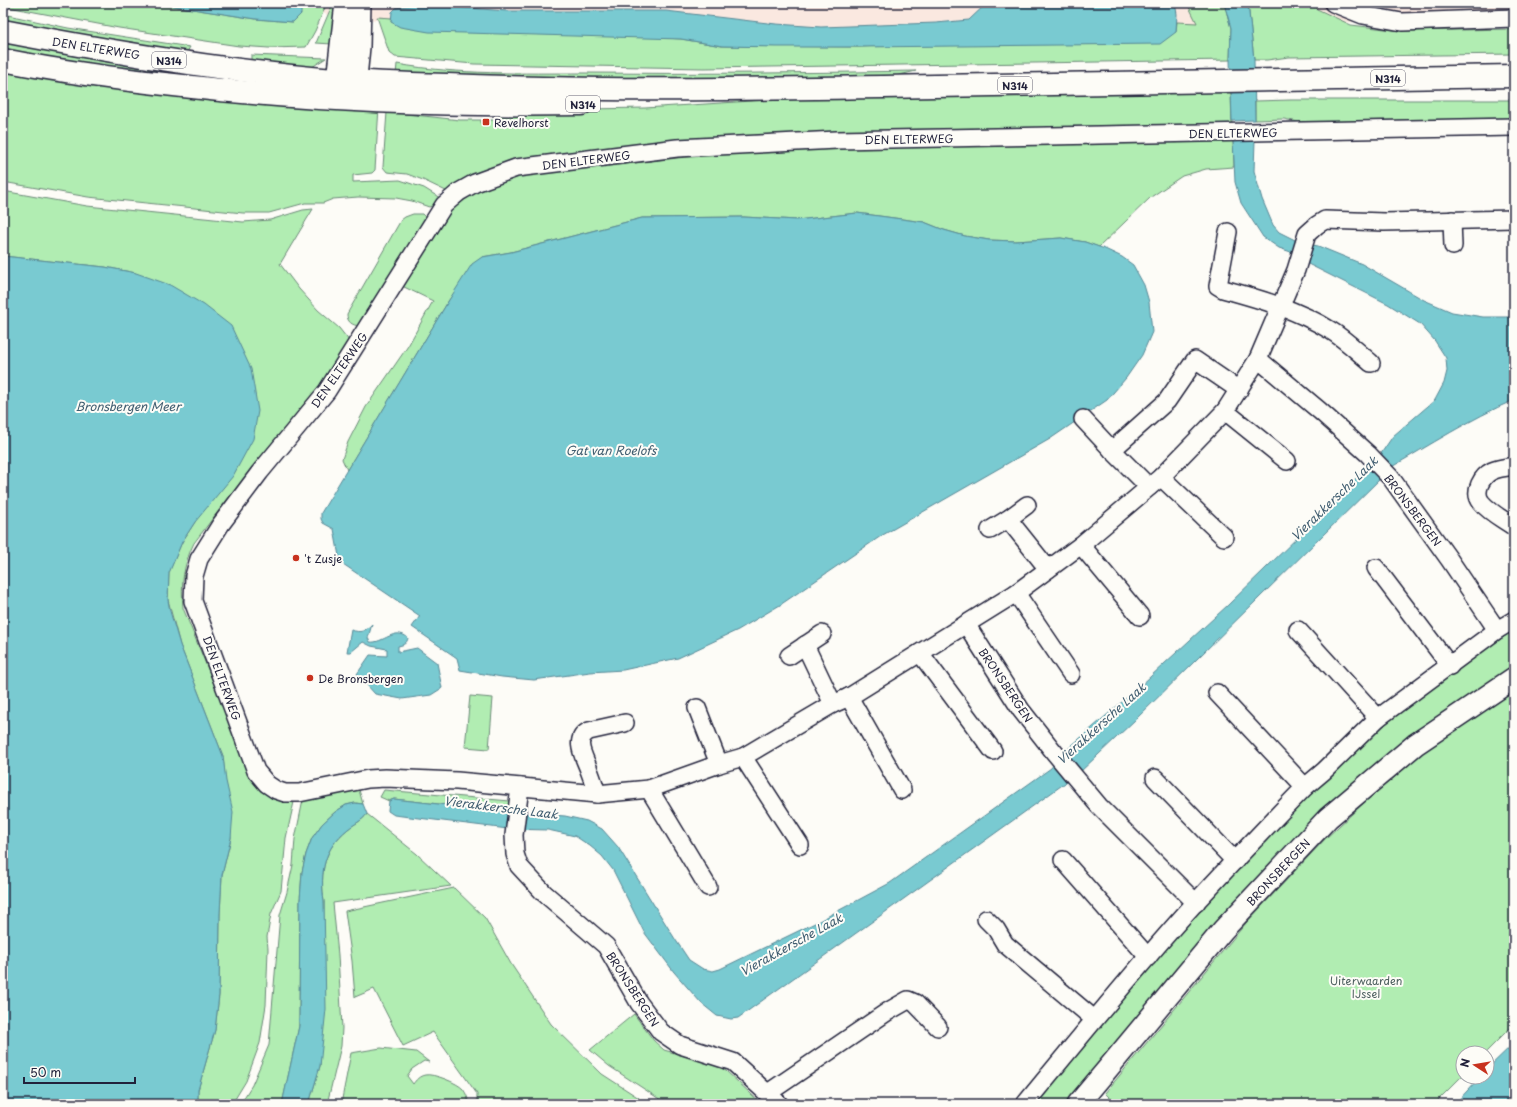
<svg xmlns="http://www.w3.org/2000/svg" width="1517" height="1107" viewBox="0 0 1517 1107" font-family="'Playpen Sans',sans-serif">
<rect width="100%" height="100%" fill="#fdfcf7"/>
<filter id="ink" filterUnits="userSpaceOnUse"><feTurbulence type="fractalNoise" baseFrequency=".025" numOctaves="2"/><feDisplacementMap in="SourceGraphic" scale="8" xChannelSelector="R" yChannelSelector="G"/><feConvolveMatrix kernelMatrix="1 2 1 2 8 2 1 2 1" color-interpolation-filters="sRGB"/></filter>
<g filter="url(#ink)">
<polygon fill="#fae8e0" points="277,3 1514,3 1514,16 1020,35 346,19"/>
<g fill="#b1edb2" stroke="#6a8876">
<polygon points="3,3 154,3 256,19 293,22 301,6 288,3 327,3 315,31 306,47 269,48 239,46 119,28 3,6"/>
<polygon points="333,3 337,3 332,44 316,43"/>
<polygon points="1187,3 1224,3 1231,28 1230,60 704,68 474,64 395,57 389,52 377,17 392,18 391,22 681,39 722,46 860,47 1176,32 1177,22 1197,23"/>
<polygon points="1248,3 1308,3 1317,9 1351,25 1402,31 1514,29 1514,54 1289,57 1267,60 1254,60"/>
<polygon points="3,14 68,28 190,47 187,52 3,28"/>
<polygon points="3,36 203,68 201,78 3,56"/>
<polygon points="251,55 326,58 312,67 304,69 251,61"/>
<path d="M 397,64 C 459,75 522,73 584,73 C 695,74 805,73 916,71 L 891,77 L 689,85 L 396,74 Z"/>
<polygon points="3,65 379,107 375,170 372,173 353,175 353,182 400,180 424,188 440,198 434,205 429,207 412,201 396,198 358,197 333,199 323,203 305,203 269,213 243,213 88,197 3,182"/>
<polygon points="1231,91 1232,129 652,146 448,192 423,180 407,174 387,172 383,167 387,112 460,120 481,120 481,124 487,124 488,120 496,120 496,116 531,110 645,108 797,98"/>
<polygon points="1291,100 1514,100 1514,122 1308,124 1284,119 1255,120 1255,101"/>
<polygon points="1233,140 1234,167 1206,169 1182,176 1151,197 1099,247 1085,242 1061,238 1016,241 989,240 965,236 944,230 924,222 857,213 797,220 744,217 642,218 511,252 482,257 449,300 347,470 342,459 348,442 366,407 408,346 433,301 400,285 446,214 470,196 499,178 539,170 626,164 746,150"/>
<path d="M 3,191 L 87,206 L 243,222 L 270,220 L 303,210 L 313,209 L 280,264 L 299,289 L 318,310 L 339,328 L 350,342 L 300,414 L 271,448 L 252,467 L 194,543 C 183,565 181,584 183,608 L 254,782 C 265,794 278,802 294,802 L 286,838 L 281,891 L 271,914 L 267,937 L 268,949 L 266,1005 L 260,1043 L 246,1081 L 232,1104 L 198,1104 L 198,1090 L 215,1030 L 219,995 L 220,914 L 222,875 L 231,838 L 223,756 L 180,645 L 168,600 L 169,572 L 182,542 L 195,522 L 136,273 L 105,267 L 3,256 Z"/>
<path d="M 413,214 L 422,214 L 426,218 L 359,326 C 352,325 347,322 347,314 L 401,220 L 405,217 Z"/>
<polygon points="1514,630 1514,669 1482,687 1429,722 1381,760 1068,1104 1032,1104 1184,922 1282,821 1354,750 1390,719 1461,666"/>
<polygon points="1514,686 1514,1024 1485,1053 1463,1053 1463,1075 1434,1104 1116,1104 1105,1093 1246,923 1326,838 1366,801 1409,765 1427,747"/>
<polygon points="470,696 493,698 489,749 465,747"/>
<polygon points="359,790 363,804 355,803 346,805 335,812 322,824 312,838 306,854 302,872 300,900 299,1026 283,1100 282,1104 240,1104 252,1085 269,1045 280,915 287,892 293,865 295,839 303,800"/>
<polygon points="384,790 510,801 510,812 394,799 389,801 380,797"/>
<path d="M 367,814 L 417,854 L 451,886 L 333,903 L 338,955 L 342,1028 L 341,1046 L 327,1104 L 309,1104 L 320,1066 L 324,902 C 320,872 323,849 348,829 C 354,824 362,821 367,814 Z"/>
<polygon points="454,888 485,918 511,964 551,1024 602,1074 639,1098 631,1104 477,1104 477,1094 433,1032 403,1046 374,989 355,997 352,961 345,911"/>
<polygon points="634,1014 654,1041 664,1050 716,1065 726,1071 762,1104 667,1104 609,1066 590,1050"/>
<path d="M 381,1048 L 416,1052 L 429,1062 L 424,1061 L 412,1069 L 407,1076 L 413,1084 C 416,1080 419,1076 425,1075 C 433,1073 458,1083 463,1089 C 466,1093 469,1100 469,1104 L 341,1104 L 351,1053 Z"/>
</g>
<g fill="#79cad1" stroke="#568795">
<polygon points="154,3 288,3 301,6 301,14 293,22 256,19"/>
<polygon points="987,3 1175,3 1177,14 1176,32 1160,44 860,47 777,47 722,46 681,39 429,32 400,27 391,22 392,12 396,8 416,4 507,11 666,11 776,24 821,27 936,23 969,20"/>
<polygon points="1224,3 1248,3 1254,60 1255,120 1232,121 1230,60 1231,28"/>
<path d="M 1233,140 L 1255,140 L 1254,171 L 1262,199 L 1273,225 L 1279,232 L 1301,243 L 1318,246 L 1362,264 L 1424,300 L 1452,312 L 1483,317 L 1514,317 L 1514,400 C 1470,419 1430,445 1388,469 L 1378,458 L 1393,436 L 1435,400 L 1444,383 L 1447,371 L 1446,358 L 1435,341 L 1420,324 L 1388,304 L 1308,264 L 1291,252 L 1279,248 L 1263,237 L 1241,203 L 1235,182 Z"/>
<polygon points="857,213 924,222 944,230 965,236 989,240 1016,241 1061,238 1085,242 1105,249 1122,257 1133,265 1144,285 1149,302 1152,332 1142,355 1126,378 1107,400 1050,439 881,536 780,605 738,630 678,658 623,670 590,672 534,680 502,677 460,670 457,658 412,627 420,616 340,562 334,529 323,523 321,519 321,513 449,300 472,264 482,257 511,252 642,218 744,217 797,220"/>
<polygon points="3,256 105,267 136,273 170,285 204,305 231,326 251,369 258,411 253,439 233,476 195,522 182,542 169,573 168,600 170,611 180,645 223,756 226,781 233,812 231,838 222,875 220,914 219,995 215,1030 198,1090 198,1104 3,1104"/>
<polygon points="1371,463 1383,476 1136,719 1079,773 738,1018 731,1019 717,1016 701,1003 674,972 644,932 613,870 602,856 590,846 575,836 548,830 508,829 394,815 388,811 389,801 394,799 510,812 565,816 587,821 602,829 618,847 675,939 689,960 703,969 713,971 720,969 819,921 890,883 1051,768 1062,754 1138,688 1228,605 1304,531"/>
<path d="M 372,624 L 368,638 L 370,642 C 383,644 395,626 408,638 C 407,643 404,645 398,646 L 398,652 L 417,648 L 437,663 L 442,688 L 431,695 L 402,699 L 375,694 L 357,674 L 370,655 L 387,656 L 387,649 L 371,646 L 363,642 L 351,652 L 347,652 L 351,630 C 361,633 364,632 372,624 Z"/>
<path d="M 355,803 L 363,804 L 367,814 C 362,821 354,824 348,829 C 323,849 320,872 324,902 L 326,1009 L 320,1066 L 309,1104 L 282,1104 L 299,1026 L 300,900 L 302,872 L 306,854 L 312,838 L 322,824 L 335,812 L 346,805 Z"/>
<polygon points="1514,1043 1514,1104 1455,1104 1480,1077 1487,1077 1487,1069"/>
</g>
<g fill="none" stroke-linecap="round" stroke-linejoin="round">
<g stroke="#22223b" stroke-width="20">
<g id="minor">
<polyline points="1333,3 1363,15 1402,22 1514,18"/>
<polyline points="1452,220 1453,246"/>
<path d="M 1228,232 L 1218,286 L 1223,289 C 1260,299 1298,310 1330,330 C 1345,339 1358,352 1371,363"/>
<polyline points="1258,359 1296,270 1307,234 1317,225 1325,220 1384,222 1514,219"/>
<polyline points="1225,411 1287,461"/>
<polyline points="1083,419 1112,450 1149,487"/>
<polyline points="1112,450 1167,401 1195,360 1239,390"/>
<path d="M 1514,466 C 1507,467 1498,468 1492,471 C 1482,476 1473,491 1481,502 C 1490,513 1503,519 1514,527"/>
<polyline points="1161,477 1224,537"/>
<polyline points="1008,519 1048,569"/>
<polyline points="990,530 1008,519 1027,505"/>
<polyline points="1081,545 1140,616"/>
<polyline points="1376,568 1450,666"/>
<polyline points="1016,593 1071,674"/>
<polyline points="966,624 1021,710 1054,752 1099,806 1196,903"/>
<polyline points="1298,630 1378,718"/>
<polyline points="1497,630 1449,559 1391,478 1368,454 1320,411 1258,359 1225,411 1161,477 1081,545 1016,593 849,697 833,704 743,757 719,764 649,789 597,794 457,781 385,778 368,779 299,793 285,793 276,790 267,784 256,771 193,601 194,576 199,559 221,524 260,472 327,391 444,205 459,192 475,183 516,168 677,148 837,140 1514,127"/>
<polyline points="805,645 833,704"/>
<polyline points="920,653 993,751"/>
<polyline points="789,656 822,634"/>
<polyline points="1217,693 1305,787"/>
<polyline points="849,697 902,790"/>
<polyline points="697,708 719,764"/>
<polyline points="743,757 800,845"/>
<polyline points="1155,778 1235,861"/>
<polyline points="520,787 514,835 515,854 519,866 544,893 606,946 639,1003 661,1032 680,1045 733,1062 779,1104"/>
<polyline points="649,789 708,887"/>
<path d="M 597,794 C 595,786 592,778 589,770 C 585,758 572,739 589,731 L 625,723"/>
<polyline points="1063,860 1148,957"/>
<polyline points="986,919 996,929 1005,944 1094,1019"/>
<polyline points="768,1093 887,1012 908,1000 915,1003 938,1027"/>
<path d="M 1025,1104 C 1081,1036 1136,968 1195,903 C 1231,864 1268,825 1305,787 L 1324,771 L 1378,718 L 1497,630 L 1514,620"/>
</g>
</g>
<g stroke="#22223b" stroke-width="24">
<g id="tertiary">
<polyline points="335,97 346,3"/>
<polyline points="354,98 359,47 360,3"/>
<polyline points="1078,1104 1105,1072 1223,930 1328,818 1416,744 1514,678"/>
</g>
</g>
<g stroke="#22223b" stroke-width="25">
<g id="primary">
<path d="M 3,31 C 112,52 223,71 334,80 C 372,83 410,84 448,85 C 611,92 773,89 935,86 C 1128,83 1321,79 1514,76"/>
<path d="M 3,60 C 59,71 116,79 174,85 C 309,101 445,106 581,104"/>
</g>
</g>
<use href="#minor" stroke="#fdfcf7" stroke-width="17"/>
<use href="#tertiary" stroke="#fdfcf7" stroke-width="21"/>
<use href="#primary" stroke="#fdfcf7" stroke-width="22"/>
</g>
</g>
<g fill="#c8321e" stroke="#fdfcf7" stroke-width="1.5">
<rect x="482" y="118" width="8" height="8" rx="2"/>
<circle cx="296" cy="558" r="4"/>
<circle cx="310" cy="678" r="4"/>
</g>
<g text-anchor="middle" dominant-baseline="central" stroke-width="4" stroke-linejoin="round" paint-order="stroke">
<g fill="#fdfcf7" stroke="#646373" stroke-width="1">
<rect x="152" y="52" width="34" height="16" rx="3"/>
<rect x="1371" y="70" width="34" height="16" rx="3"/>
<rect x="998" y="77" width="34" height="16" rx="3"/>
<rect x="566" y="96" width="34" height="16" rx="3"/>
</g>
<g font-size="10" font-weight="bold" fill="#22223b">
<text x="169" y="60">N314</text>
<text x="1388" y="78">N314</text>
<text x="1015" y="85">N314</text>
<text x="583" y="104">N314</text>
</g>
<g font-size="11" fill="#22223b" stroke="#fdfcf7">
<text transform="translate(96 48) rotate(9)">DEN ELTERWEG</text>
<text transform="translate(1233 133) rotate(-1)">DEN ELTERWEG</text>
<text transform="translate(909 139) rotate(-1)">DEN ELTERWEG</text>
<text transform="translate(586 160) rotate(-7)">DEN ELTERWEG</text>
<text transform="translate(339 370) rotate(-55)">DEN ELTERWEG</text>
<text transform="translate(1413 510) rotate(53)">BRONSBERGEN</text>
<text transform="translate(222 678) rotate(70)">DEN ELTERWEG</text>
<text transform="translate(1006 685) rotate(56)">BRONSBERGEN</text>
<text transform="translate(1278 872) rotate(-47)">BRONSBERGEN</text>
<text transform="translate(633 989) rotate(57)">BRONSBERGEN</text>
</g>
<g font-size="11" fill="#22223b" stroke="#fdfcf7" text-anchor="start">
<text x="494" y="122">Revelhorst</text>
<text x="304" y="558">'t Zusje</text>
<text x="318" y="678">De Bronsbergen</text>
</g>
<g font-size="11" fill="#4d5f5f" stroke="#fdfcf7">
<text x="1366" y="980">Uiterwaarden<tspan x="1366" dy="13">IJssel</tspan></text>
</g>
<g font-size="12" font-style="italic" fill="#405d70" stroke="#fdfcf7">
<text x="128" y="406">Bronsbergen Meer</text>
<text x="611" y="450">Gat van Roelofs</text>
<text transform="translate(1334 498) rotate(-44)">Vierakkersche Laak</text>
<text transform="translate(1101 723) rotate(-42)">Vierakkersche Laak</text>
<text transform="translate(501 807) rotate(7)">Vierakkersche Laak</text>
<text transform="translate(791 944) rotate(-29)">Vierakkersche Laak</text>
</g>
</g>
<rect width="1517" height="1107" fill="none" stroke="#fdfcf7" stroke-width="16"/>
<rect x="8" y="8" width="1501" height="1091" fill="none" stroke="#22223b" stroke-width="1.5" filter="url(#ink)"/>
<g transform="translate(1475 1065) rotate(282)"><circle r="19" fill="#fdfcf7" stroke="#a5a5ac"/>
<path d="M0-3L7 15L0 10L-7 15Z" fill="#c8321e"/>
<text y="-6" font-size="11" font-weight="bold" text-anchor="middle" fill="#22223b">N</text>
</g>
<path d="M24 1077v6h111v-6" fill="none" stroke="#22223b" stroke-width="2"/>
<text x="30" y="1077" font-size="12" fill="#22223b" stroke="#fdfcf7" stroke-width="3" paint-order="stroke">50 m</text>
</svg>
